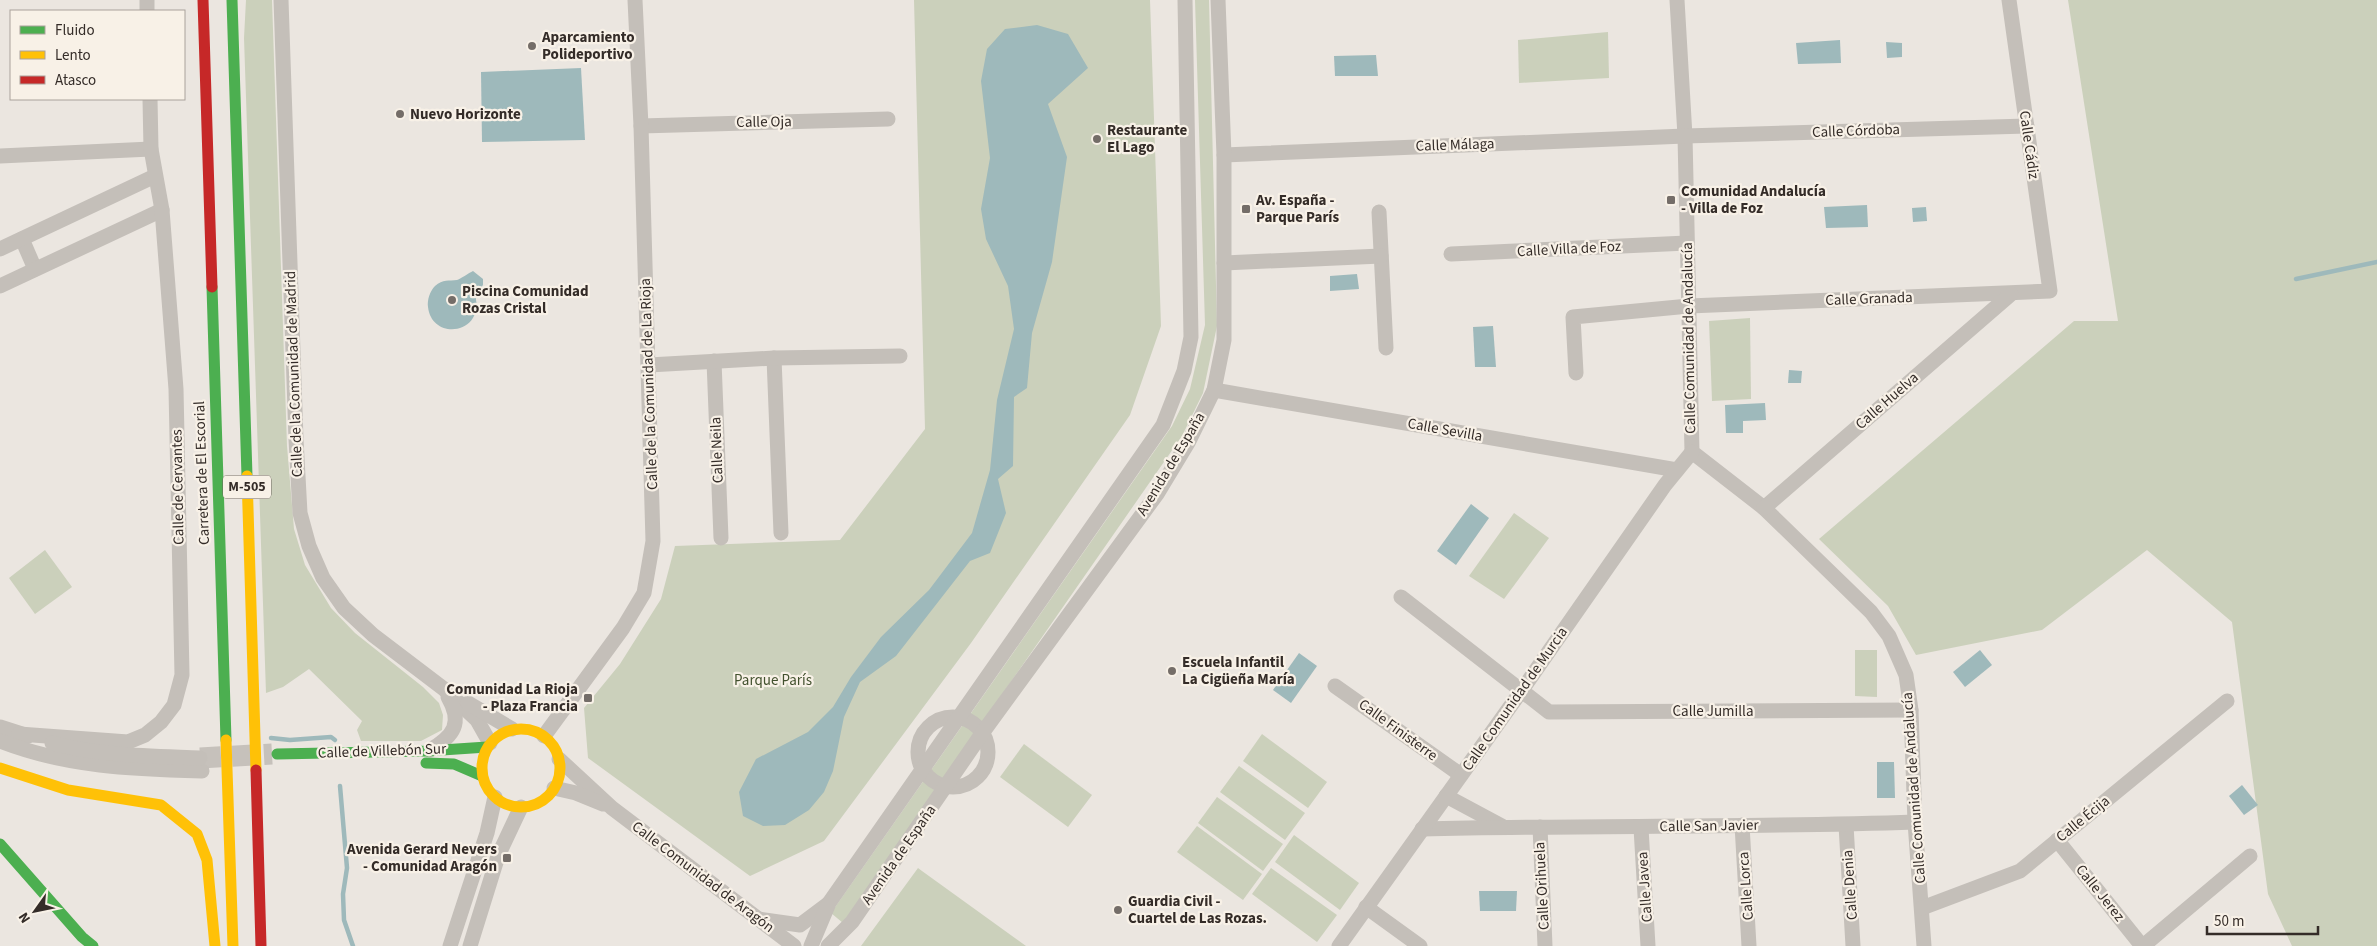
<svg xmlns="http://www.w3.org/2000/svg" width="2377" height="946" viewBox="0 0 2377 946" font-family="'Source Sans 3',sans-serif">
<rect width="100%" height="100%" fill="#ebe6e0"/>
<g fill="#cbd0bb">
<polygon points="246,0 272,0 287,446 294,529 305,565 331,608 355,633 423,687 439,703 443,715 442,730 421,741 361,741 357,730 362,721 309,669 283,687 266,693 244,38"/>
<polygon points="914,0 1150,0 1161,326 1130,415 971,643 824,841 750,876 588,758 584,708 620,664 661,599 675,546 840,540 925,429"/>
<polygon points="1195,0 1209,0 1217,326 1203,393 1182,436 843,923 831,913 1172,426 1190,389 1205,325"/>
<polygon points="2068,0 2377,0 2377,946 2292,946 2268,894 2232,622 2147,550 2042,630 1916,655 1888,606 1819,539 2074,321 2118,321"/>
<polygon points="1608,32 1609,78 1519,83 1518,40"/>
<polygon points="1750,318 1751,399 1712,401 1709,321"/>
<polygon points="1514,513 1549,538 1504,599 1469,576"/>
<polygon points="45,550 72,587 35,614 9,578"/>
<polygon points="1855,650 1877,650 1877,697 1855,696"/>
<polygon points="1262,734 1327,782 1308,808 1243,761"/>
<polygon points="1024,744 1092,795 1068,827 1000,777"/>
<polygon points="1239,766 1305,813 1285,840 1220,792"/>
<polygon points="1217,797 1283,844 1263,871 1198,823"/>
<polygon points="1197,826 1262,874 1243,900 1177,852"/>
<polygon points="1294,835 1359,883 1340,910 1275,862"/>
<polygon points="918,868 922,871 1026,946 861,946"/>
<polygon points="1271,868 1337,915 1317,942 1252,894"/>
</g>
<g fill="#9eb9bb">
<polygon points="1037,25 1068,34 1088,68 1048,104 1067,157 1052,262 1032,333 1027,388 1014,397 1013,466 998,479 1006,513 990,553 970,561 896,656 860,682 844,717 833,771 824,792 809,810 785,825 763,826 743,816 739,792 756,759 808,732 833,707 851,677 881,637 929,590 972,533 990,470 997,400 1014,329 1008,286 986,239 981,209 990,158 981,81 987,49 1005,29"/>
<polygon points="1840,40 1841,63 1798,64 1796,43"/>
<polygon points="1886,42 1902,43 1902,57 1887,58"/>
<polygon points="1376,55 1378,76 1335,76 1334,56"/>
<polygon points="581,68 585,140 482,142 481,72"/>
<polygon points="1867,205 1868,227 1826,228 1824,207"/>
<polygon points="1926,207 1927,221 1913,222 1912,208"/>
<path d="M 473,271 L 483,279 L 483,285 L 475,295 C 486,334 432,342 428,307 C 427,300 430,291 435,286 C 443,279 449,281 457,280 C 460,279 469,273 473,271 Z"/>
<polygon points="1357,274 1359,289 1330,291 1330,276"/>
<polygon points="1493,326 1496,367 1475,367 1473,327"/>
<polygon points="1789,370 1802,371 1801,383 1788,383"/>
<polygon points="1765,403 1766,420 1743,421 1743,433 1726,433 1725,405"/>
<polygon points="1471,504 1489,518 1456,565 1437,551"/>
<polygon points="1980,650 1992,665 1965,687 1953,672"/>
<polygon points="1299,653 1317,666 1291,703 1273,690"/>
<polygon points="1877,762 1894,762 1895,798 1877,798"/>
<polygon points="2242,785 2258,805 2244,815 2229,796"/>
<polygon points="1479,891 1517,891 1516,911 1480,911"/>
</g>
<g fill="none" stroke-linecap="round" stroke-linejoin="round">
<g stroke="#9eb9bb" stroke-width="4.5">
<polyline points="2296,279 2377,262"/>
<polyline points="271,738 290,740 331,737 335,740"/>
<polyline points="340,786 347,868 343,894 344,920 353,946"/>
</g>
<polyline stroke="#c6c1bb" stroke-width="21" stroke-dasharray="21 11" stroke-linecap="butt" points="200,758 272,754"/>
<g stroke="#c4bfb9" stroke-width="15">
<polyline points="147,0 147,11"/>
<polyline points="281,0 296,439 300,513 309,546 323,578 344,608 373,635 444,689 477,720 490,743"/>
<polyline points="1677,0 1685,136 1692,452 1764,508 1871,612 1889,636 1906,675 1911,710 1915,822 1924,946"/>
<polyline points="641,126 888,119"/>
<polyline points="1224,155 1685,136 2027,126"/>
<polyline points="0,156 151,149"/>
<polyline points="1379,212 1386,348"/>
<polyline points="22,239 35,269"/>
<polyline points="0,249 155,176"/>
<polyline points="1451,254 1687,243"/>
<polyline points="1224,263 1381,256"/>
<polyline points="0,286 162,210"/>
<polyline points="774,358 781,533"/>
<polyline points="714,361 721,538"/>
<polyline points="649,365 774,358 900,356"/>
<polyline points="1576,373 1573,317 1689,306 2050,291 2009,0"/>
<polyline points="1214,390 1677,470"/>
<polyline points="1764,508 2011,294"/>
<polyline points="1401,597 1549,712 1911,710"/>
<polyline points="1335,686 1461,775"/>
<polyline points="468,703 512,729"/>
<circle cx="953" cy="752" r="35"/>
<polyline points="0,727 28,736"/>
<polyline points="19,734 128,742 145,735 161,722 174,705 182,675 176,389 162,210 151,149 150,99"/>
<polyline points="544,736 623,628 644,593 653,541 641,126 635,0"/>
<path d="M 0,741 C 66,767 133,769 202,771"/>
<path d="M 52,743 C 100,756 150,756 200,758"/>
<path d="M 430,750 C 454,736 463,723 448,697"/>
<polyline points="559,759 612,808 794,946"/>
<polyline points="554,788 576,793 603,804"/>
<polyline points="1446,796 1502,826"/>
<polyline points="1742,825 1749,946"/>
<polyline points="1846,825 1853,946"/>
<polyline points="1540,827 1545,946"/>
<polyline points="1641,828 1648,946"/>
<path d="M 1422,829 C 1586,825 1751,828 1915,822"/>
<polyline points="2057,840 2142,946"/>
<polyline points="1366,907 1420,946"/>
<polyline points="1922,908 2020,871 2227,701"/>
<polyline points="758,919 800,925 828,904"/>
<polyline points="450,946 487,833 495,797"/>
<polyline points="470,946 498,856 521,807"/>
<polyline points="811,946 829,903 1163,425 1184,371 1191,337 1185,0"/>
<polyline points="828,946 852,922 983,732 1157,494 1189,441 1214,390 1224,340 1224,155 1218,0"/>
<polyline points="1339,946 1522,690 1665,485 1692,452"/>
<polyline points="2143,946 2250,856"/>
</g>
<g stroke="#4caf50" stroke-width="11">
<polyline points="232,0 247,476"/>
<polyline points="212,287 226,740"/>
<polyline points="277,754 427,751 487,747"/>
<polyline points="426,763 454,764 482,776"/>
<polyline points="0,844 82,937 93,946"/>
</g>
<g stroke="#ffc107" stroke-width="11">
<polyline points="247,476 256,770"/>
<circle cx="521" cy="768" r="39"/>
<polyline points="226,740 233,946"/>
<polyline points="0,768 68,790 161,805 197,834 207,860 215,946"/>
</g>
<g stroke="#c62828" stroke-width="11">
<polyline points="203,0 212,287"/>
<polyline points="256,770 261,946"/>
</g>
</g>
<g fill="#746d68" stroke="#f8f1e7" stroke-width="2">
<circle cx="532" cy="46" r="5"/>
<circle cx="400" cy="114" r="5"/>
<circle cx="1097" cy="139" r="5"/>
<rect x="1666" y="195" width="10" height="10" rx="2.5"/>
<rect x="1241" y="204" width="10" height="10" rx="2.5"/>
<circle cx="452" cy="300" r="5"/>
<circle cx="1172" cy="671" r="5"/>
<rect x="583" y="693" width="10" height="10" rx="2.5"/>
<rect x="502" y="853" width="10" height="10" rx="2.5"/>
<circle cx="1118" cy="910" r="5"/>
</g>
<g text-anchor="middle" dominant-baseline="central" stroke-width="4.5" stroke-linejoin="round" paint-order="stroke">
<rect fill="#f8f1e7" stroke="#6f6761" stroke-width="1" x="223" y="475.5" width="48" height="23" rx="4"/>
<g font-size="14" font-weight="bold" fill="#342c28">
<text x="247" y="487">M-505</text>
</g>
<g font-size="15" font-weight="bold" fill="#342c28" stroke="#f8f1e7" text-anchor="start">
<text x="542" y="37">Aparcamiento<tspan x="542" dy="17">Polideportivo</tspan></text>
<text x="410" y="114">Nuevo Horizonte</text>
<text x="1107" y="130">Restaurante<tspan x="1107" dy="17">El Lago</tspan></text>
<text x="1681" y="191">Comunidad Andalucía<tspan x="1681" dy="17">- Villa de Foz</tspan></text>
<text x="1256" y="200">Av. España -<tspan x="1256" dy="17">Parque París</tspan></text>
<text x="462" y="291">Piscina Comunidad<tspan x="462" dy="17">Rozas Cristal</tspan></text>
<text x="1182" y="662">Escuela Infantil<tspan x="1182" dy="17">La Cigüeña María</tspan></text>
<text x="578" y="689" text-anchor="end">Comunidad La Rioja<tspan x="578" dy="17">- Plaza Francia</tspan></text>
<text x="497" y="849" text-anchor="end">Avenida Gerard Nevers<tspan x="497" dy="17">- Comunidad Aragón</tspan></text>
<text x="1128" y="901">Guardia Civil -<tspan x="1128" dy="17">Cuartel de Las Rozas.</tspan></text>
</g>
<g font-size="15" fill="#342c28" stroke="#f8f1e7">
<text transform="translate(764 122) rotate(-1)">Calle Oja</text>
<text transform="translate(1856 131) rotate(-2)">Calle Córdoba</text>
<text transform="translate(1455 145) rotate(-2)">Calle Málaga</text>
<text transform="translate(2029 145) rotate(82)">Calle Cádiz</text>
<text transform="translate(1569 249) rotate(-3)">Calle Villa de Foz</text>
<text transform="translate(1869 299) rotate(-2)">Calle Granada</text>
<text transform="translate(1689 338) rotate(-91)">Calle Comunidad de Andalucía</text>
<text transform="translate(294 374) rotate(-92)">Calle de la Comunidad de Madrid</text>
<text transform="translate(649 384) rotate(-92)">Calle de la Comunidad de La Rioja</text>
<text transform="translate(1887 401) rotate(-41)">Calle Huelva</text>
<text transform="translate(1445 430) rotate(10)">Calle Sevilla</text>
<text transform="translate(717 450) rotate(-92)">Calle Neila</text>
<text transform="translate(1171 464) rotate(-59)">Avenida de España</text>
<text transform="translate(202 473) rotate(-92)">Carretera de El Escorial</text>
<text transform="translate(178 487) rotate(-91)">Calle de Cervantes</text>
<text transform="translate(1515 699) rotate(-55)">Calle Comunidad de Murcia</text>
<text x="1713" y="711">Calle Jumilla</text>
<text transform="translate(1398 730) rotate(36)">Calle Finisterre</text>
<text transform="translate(382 751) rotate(-2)">Calle de Villebón Sur</text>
<text transform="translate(1914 788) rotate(-94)">Calle Comunidad de Andalucía</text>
<text transform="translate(2083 819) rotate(-39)">Calle Écija</text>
<text transform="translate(1709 826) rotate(-1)">Calle San Javier</text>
<text transform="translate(899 855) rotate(-55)">Avenida de España</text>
<text transform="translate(703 877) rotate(37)">Calle Comunidad de Aragón</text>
<text transform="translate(1850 885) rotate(-94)">Calle Denia</text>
<text transform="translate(1542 886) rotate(-93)">Calle Orihuela</text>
<text transform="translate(1746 886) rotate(-94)">Calle Lorca</text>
<text transform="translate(1645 887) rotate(-94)">Calle Javea</text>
<text transform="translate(2100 893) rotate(51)">Calle Jerez</text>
</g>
<g font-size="15" fill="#42512e" stroke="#f8f1e7">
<text x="773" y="680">Parque París</text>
</g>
</g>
<rect x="10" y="10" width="175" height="90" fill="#f8f1e7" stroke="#aaa29b"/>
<rect x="20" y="26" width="25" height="8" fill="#4caf50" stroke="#aaa29b"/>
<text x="55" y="35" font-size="15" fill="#342c28">Fluido</text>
<rect x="20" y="51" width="25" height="8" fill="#ffc107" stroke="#aaa29b"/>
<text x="55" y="60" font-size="15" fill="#342c28">Lento</text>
<rect x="20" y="76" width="25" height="8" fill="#c62828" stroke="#aaa29b"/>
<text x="55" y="85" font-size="15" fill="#342c28">Atasco</text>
<g transform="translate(35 911) rotate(237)" stroke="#f8f1e7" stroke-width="4" paint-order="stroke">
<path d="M0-4L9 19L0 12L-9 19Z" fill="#342c28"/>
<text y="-8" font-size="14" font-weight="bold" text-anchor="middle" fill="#342c28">N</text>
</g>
<path d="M2207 926v8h111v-8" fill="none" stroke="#342c28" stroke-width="2.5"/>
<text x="2214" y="926" font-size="15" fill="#342c28" stroke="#f8f1e7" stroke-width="4" paint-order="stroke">50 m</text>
</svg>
